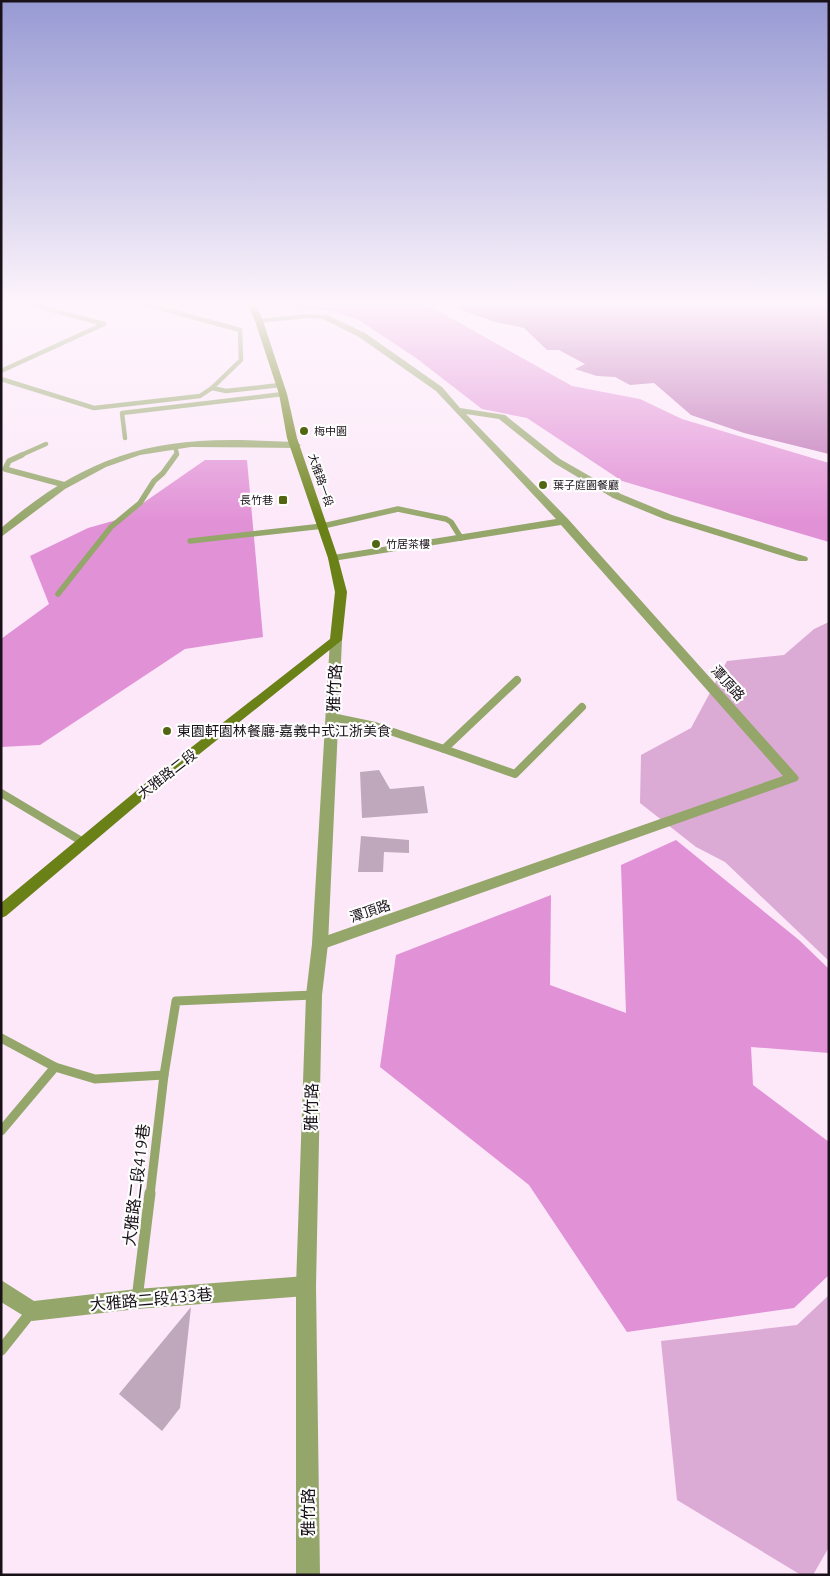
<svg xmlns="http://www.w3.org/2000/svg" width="830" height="1576" viewBox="0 0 830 1576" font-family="Ubuntu,'Noto Sans TC',sans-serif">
<rect width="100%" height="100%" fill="#fce8f9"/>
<g fill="#dcabd5">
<polygon points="829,622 829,961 725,862 696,847 640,803 641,755 691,728 727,661 784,655 814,629"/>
<polygon points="829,1295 829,1547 813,1575 801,1575 677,1500 661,1341 797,1325"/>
</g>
<g fill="#e191d6">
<polygon points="279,303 424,303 572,386 640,399 682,419 829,463 829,542 622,481 527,418 482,409 416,358 359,320 327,310 292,308"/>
<polygon points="205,460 247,460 263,637 185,649 40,745 1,747 1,639 49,604 30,556 88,528 120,519"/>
<polygon points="676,840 799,940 829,969 829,1053 751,1047 753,1085 829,1142 829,1275 794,1308 627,1332 529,1185 380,1067 396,955 551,895 550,985 626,1013 621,865"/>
</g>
<polygon fill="#bd71b4" points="443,303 829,303 829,454 744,433 691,415 654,383 630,385 615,377 597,376 575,369 585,364 559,350 547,350 524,328 492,321"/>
<g fill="#bfa8bb">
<polygon points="379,770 390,789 424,786 428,813 362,818 360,772"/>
<polygon points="361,836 409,840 409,853 384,852 383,872 358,872"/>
<polygon points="191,1307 180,1408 162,1431 119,1394"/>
</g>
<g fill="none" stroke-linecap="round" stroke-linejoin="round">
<g stroke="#94a669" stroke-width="4.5">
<polyline points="1,371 104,324 26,303"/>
<polyline points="1,379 94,408 200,396 212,388 241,360 240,330 141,303"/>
<polyline points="212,388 226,391 280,385"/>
<polyline points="125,438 122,413 283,394"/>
<polyline points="175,447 177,454 175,456"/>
<polyline points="19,456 46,444"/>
</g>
<g stroke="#94a669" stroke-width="5.5">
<polyline points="22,455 9,461 5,469 65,485"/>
<polyline points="190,541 323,526 398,509 446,519 451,522 461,538"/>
<polyline points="58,594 111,527 140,503 154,481 163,473 176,455"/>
</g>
<g stroke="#94a669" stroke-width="8">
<polyline points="332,717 375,726 444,749 517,680"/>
<polyline points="444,749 515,774 582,707"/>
<polyline points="1,793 83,842"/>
</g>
<g stroke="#94a669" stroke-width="9">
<polyline points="1,1038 55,1067 95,1079 164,1075"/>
<polyline points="1,1131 55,1067"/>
<polyline points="150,1195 164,1075 176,1001 314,995"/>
</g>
<g stroke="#94a669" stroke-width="11">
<polyline points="137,1299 150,1193"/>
<polyline points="1,1350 32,1311"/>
</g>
<g fill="#94a669" fill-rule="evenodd">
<polygon points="307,314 327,315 365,333 442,387 460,408 505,415 560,459 621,494 672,515 807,557 808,559 807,561 799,561 664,519 613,498 554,463 499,419 466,414 568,519 797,775 799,778 797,781 326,948 320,950 314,948 312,944 314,940 783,776 561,525 333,561 329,560 328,558 333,555 556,519 436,391 359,337 323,319 307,318 259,323 255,321 259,319"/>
<path d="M 241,440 L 296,442 L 301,445 L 296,448 L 191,447 L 140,455 L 106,467 L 65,489 L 1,537 L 1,528 C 77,463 141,438 241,440 Z"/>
<polygon points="306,1276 313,1279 316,1286 313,1293 306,1296 137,1309 32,1321 1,1302 1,1280 34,1301 137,1289"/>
</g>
<polygon fill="#94a669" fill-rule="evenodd" points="336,636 342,640 328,944 322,995 316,1286 320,1575 296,1575 296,1286 306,995 312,944 330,640"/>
<polygon fill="#698116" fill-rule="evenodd" points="247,303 255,303 263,321 287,394 297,438 338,558 347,592 342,640 157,788 6,916 1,918 1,903 147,782 330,639 335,592 328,558 287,438 279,394 255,321"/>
</g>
<linearGradient id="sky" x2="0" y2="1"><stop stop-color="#9799d3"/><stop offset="0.58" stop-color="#fef5fc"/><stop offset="1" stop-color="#fef5fc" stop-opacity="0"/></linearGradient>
<rect width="830" height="523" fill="url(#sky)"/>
<g fill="#526611" stroke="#fdfdfd" stroke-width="2">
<circle cx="304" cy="431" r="5"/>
<circle cx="543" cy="485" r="5"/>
<rect x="278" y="495" width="10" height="10" rx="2.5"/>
<circle cx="376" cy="544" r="5"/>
<circle cx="167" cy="731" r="5"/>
</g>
<g text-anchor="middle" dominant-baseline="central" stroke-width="4.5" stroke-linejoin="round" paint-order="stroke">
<g font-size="11" fill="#191118" stroke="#fdfdfd" text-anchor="start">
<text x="314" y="431">梅中園</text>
<text x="553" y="485">葉子庭園餐廳</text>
<text x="273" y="500" text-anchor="end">長竹巷</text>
<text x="386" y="544">竹居茶樓</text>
</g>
<g font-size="11" fill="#191118" stroke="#fdfdfd">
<text transform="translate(321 480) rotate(71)">大雅路一段</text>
</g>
<g font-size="14" fill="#191118" stroke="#fdfdfd">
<text transform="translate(728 683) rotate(48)">潭頂路</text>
<text transform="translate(167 774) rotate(-38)">大雅路二段</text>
<text transform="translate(370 911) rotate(-19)">潭頂路</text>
</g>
<g font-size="14" fill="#191118" stroke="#fdfdfd" text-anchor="start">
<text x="177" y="731">東園軒園林餐廳-嘉義中式江浙美食</text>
</g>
<g font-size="16" fill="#191118" stroke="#fdfdfd">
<text transform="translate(334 688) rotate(-87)">雅竹路</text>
<text transform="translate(311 1107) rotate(-89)">雅竹路</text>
<text transform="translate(136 1185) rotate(-83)">大雅路二段419巷</text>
<text transform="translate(151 1299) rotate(-5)">大雅路二段433巷</text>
<text transform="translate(308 1512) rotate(-90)">雅竹路</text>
</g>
</g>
<rect width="830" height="1576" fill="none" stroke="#191118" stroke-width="5"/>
</svg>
